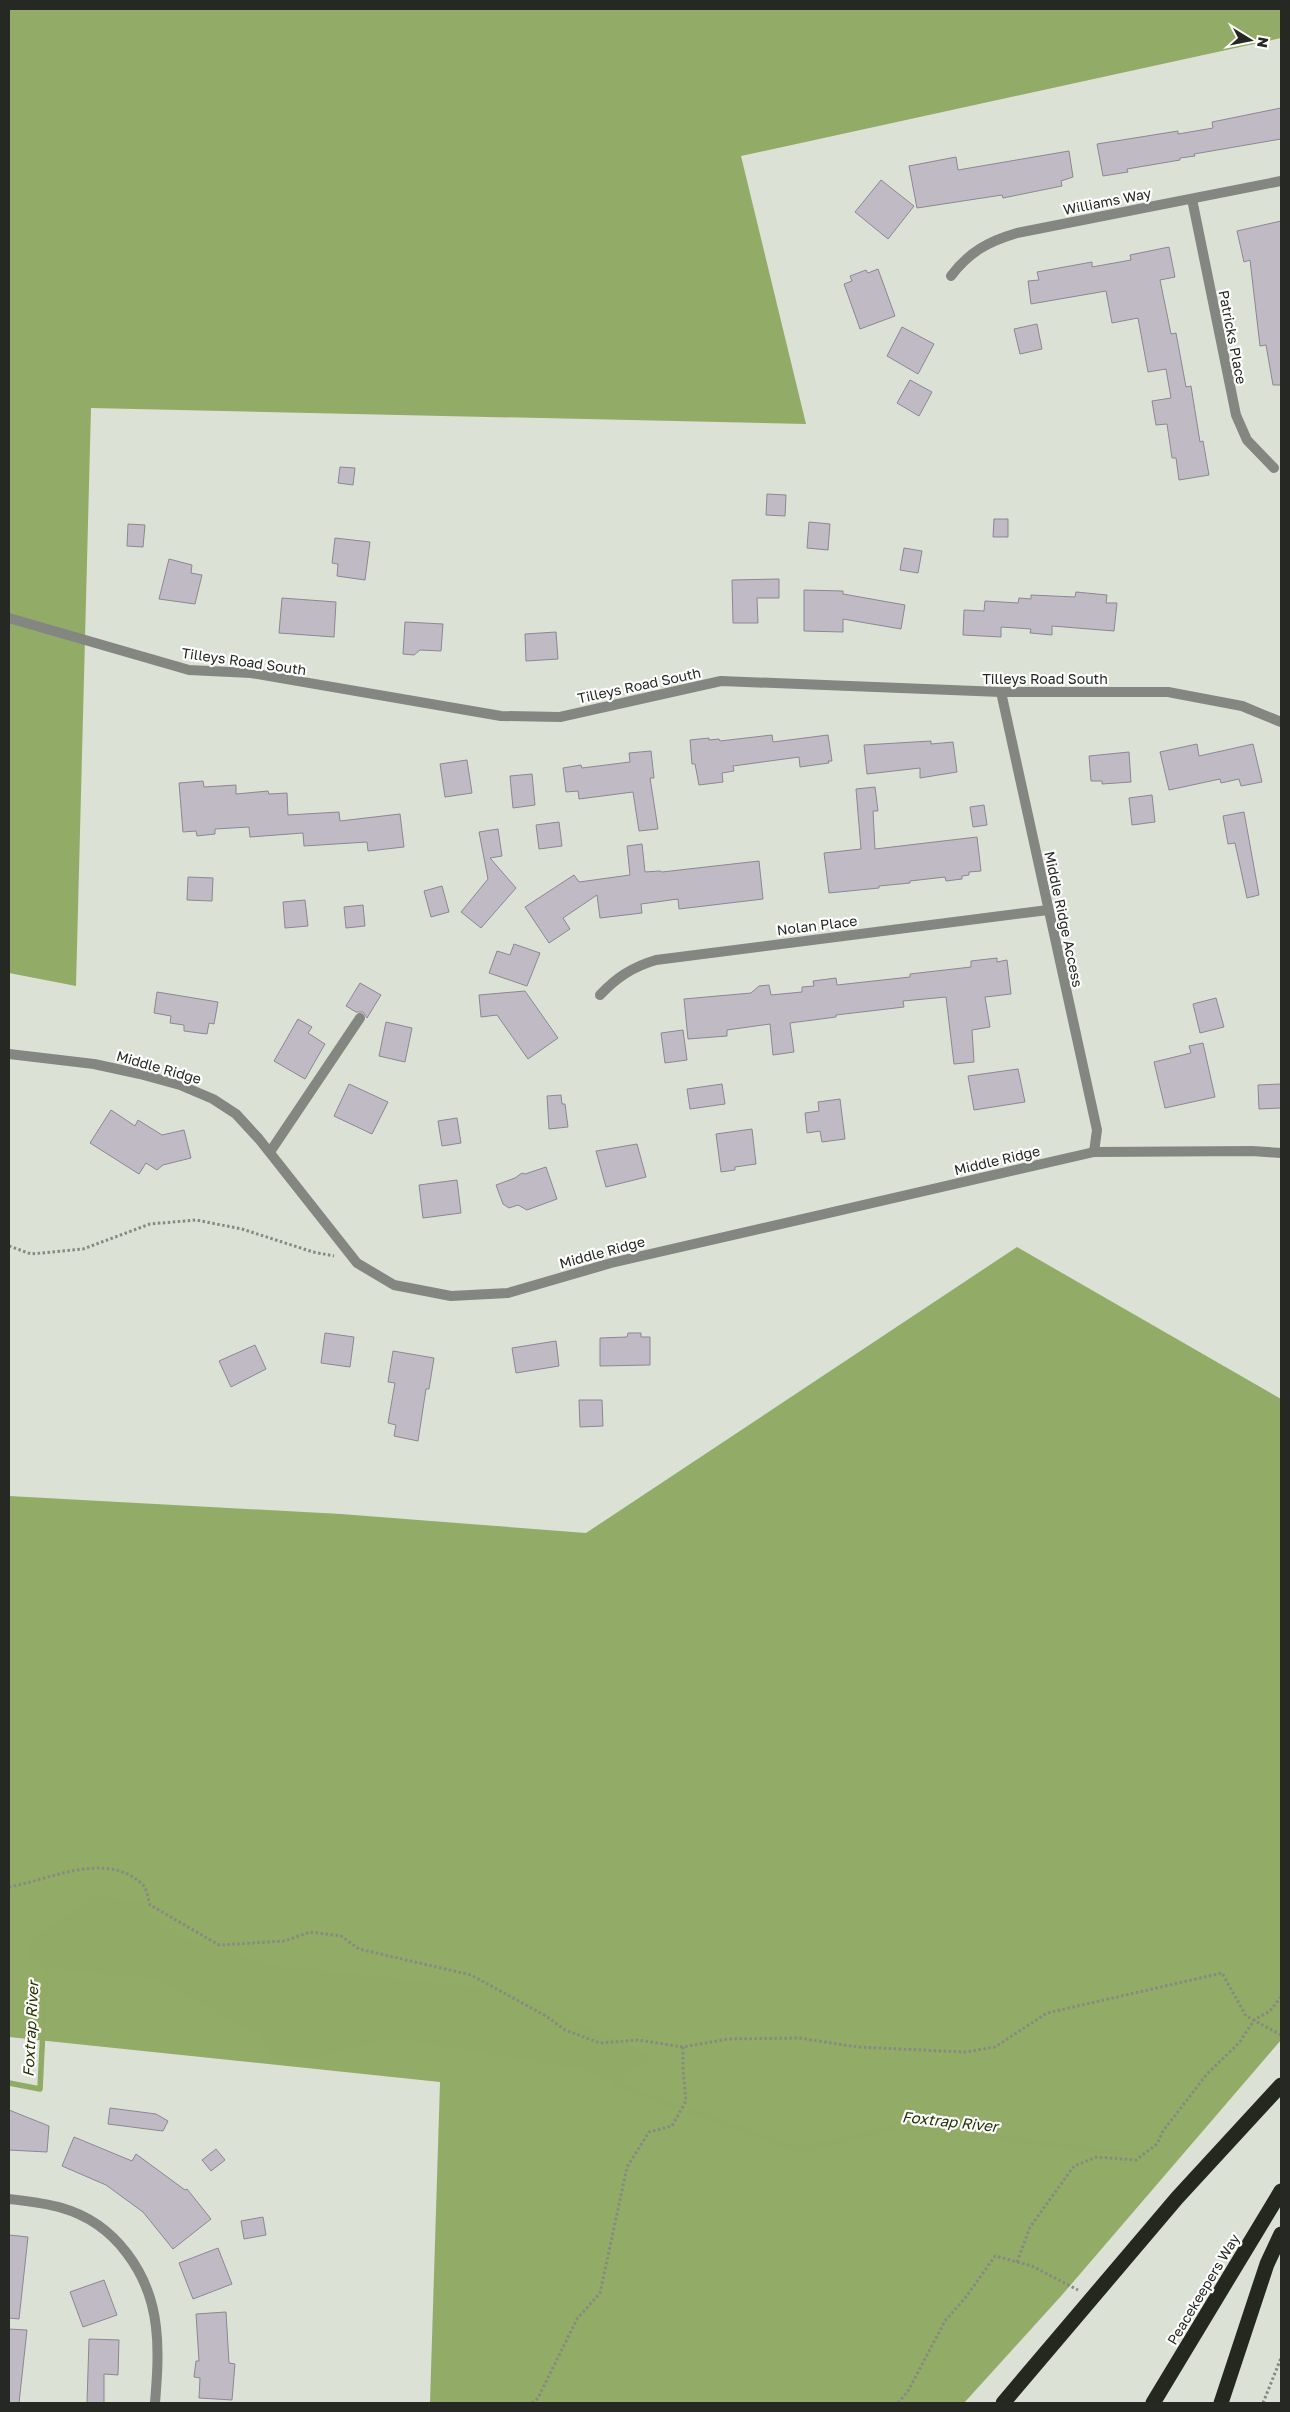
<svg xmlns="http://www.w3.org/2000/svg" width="1290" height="2412" viewBox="0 0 1290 2412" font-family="'Golos Text',sans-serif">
<rect width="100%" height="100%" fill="#dce1d5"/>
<g fill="#92ac68">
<polygon points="9,9 1281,9 1281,38 741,156 806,424 91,408 76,986 9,973"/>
<polygon points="1017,1247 1281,1399 1281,2040 1062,2295 964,2403 430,2403 440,2082 9,2037 9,1496 341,1514 586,1533"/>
</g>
<polygon fill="#91ab67" points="94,1897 138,1900 177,1935 272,1965 504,1990 653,2055 615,2084 583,2069 394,2038 303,2061 271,2059 260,2035 154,1979 46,1968 27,1955 32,1939"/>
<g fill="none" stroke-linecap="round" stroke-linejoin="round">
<g stroke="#91ab67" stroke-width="5.5">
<polyline points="9,2083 40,2089 46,1968"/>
<polyline points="615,2084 799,2150 900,2126 1146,2156"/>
</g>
</g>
<g fill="#c0bac5" stroke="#8c8792">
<polygon points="1281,108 1281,139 1194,154 1195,156 1180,158 1180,160 1127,169 1128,172 1103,176 1097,144 1178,131 1178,134 1213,128 1212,122"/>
<polygon points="1069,151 1073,177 1061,181 1062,186 1003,198 1002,195 917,208 909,166 956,157 958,170"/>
<polygon points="881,180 914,206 888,239 855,212"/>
<polygon points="1281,221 1281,385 1273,385 1266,345 1260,346 1250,260 1244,262 1237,231"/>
<polygon points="1169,247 1175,277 1160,280 1171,334 1176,333 1186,387 1191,386 1200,442 1203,441 1209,475 1179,480 1176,458 1172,458 1167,424 1156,425 1152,401 1171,398 1166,369 1148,372 1138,318 1112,323 1106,291 1031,304 1028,281 1039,280 1037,272 1092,262 1092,267 1131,260 1130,255"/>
<polygon points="878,269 895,316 860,329 844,284 852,281 850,276 866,270 868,273"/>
<polygon points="1037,324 1042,349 1020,354 1014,329"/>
<polygon points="902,327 934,344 918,374 887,356"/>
<polygon points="910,380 932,392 919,416 897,403"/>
<polygon points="340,467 355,468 353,485 338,483"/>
<polygon points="767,494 786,495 785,516 766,515"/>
<polygon points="994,519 1008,519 1008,537 993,537"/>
<polygon points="809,522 830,524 828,550 807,548"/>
<polygon points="128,524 145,525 143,547 127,546"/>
<polygon points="335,538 370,542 365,580 337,576 338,564 332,563"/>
<polygon points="904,548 922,551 918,573 900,570"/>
<polygon points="169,559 192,565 191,573 202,575 195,604 159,599"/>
<polygon points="779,579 779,598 757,598 758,623 733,623 732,580"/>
<polygon points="804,590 843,591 843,594 905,605 901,629 843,619 843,632 804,631"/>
<polygon points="1076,592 1107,595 1106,603 1117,603 1114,631 1052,626 1052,635 1030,633 1031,629 1001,627 1001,637 963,635 964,610 984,611 985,601 1018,603 1019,598 1031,599 1031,595 1075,597"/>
<polygon points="282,598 336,602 334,637 279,633"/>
<polygon points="405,622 443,624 441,651 420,650 414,655 403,654"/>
<polygon points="556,632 558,659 526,661 525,634"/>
<polygon points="772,735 773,742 828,735 832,761 828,761 829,763 800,767 799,757 733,766 734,771 722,773 723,782 699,785 695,764 692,764 690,740 709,738 709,740 719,739 720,741"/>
<polygon points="931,741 931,744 953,742 957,772 920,778 920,768 867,774 864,745"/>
<polygon points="1197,744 1199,756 1253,744 1262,782 1241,786 1239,779 1221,783 1220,779 1169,790 1160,752"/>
<polygon points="651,751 654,778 650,778 658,829 639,831 633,792 579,799 578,791 566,792 563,768 581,765 582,768 630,762 629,753"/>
<polygon points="1129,752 1131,782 1102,784 1102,781 1091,781 1089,756"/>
<polygon points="467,760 472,793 445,797 440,764"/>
<polygon points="532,774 535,805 513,808 510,776"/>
<polygon points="203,781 204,787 236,785 236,794 268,791 269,794 287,793 288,815 339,812 340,821 400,814 404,847 368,851 367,842 304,846 303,833 250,837 249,827 215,829 215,834 197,836 196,831 183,832 179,783"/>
<polygon points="875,787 878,811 873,811 875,849 977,837 981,871 969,872 969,875 962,876 962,879 946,881 945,877 910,881 910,883 879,886 879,888 829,893 824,853 861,849 856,789"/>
<polygon points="1152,795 1155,822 1132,825 1129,798"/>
<polygon points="984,805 987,825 973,827 970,807"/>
<polygon points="1244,812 1259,895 1247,898 1235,843 1228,844 1223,816"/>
<polygon points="559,822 562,846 539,849 536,825"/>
<polygon points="498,829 502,856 490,858 516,888 481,928 461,912 488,879 479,832"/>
<polygon points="642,844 645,872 660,871 662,872 759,861 763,899 679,909 678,899 641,904 642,913 600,918 597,895 563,918 570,929 549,943 525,907 574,875 579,882 630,875 627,846"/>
<polygon points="188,877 213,878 212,901 187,900"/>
<polygon points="442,886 449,912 431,917 424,891"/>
<polygon points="305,900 308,926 285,928 283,902"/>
<polygon points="363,905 365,926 346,928 344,907"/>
<polygon points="514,944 540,953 527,986 489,973 497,951 510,955"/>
<polygon points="997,958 997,962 1007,960 1011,994 985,997 990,1027 972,1030 974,1062 954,1064 946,997 903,1001 904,1007 836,1015 836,1017 790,1023 794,1052 773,1055 770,1024 727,1030 727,1036 688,1039 684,999 751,993 759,986 769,985 771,995 802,992 802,987 814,986 813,981 836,978 837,985 910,977 910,974 971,967 971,961"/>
<polygon points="360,983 381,995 367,1018 363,1012 356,1012 346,1006"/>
<polygon points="525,991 558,1038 528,1059 497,1015 481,1017 479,995"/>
<polygon points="157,992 218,1002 214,1024 209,1023 207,1034 184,1031 184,1025 170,1023 171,1016 154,1013"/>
<polygon points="1216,998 1224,1027 1200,1033 1193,1004"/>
<polygon points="298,1019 312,1027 308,1033 325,1044 305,1079 274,1061"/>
<polygon points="386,1022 412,1028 405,1062 379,1056"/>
<polygon points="683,1030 687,1060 665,1063 661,1033"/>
<polygon points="1203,1043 1215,1097 1165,1108 1154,1062 1191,1053 1189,1046"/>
<polygon points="1018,1069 1025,1102 974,1110 968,1076"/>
<polygon points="349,1084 388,1102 372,1134 334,1116"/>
<polygon points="722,1084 725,1104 690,1109 687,1089"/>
<polygon points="1281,1084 1281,1108 1259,1109 1258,1085"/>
<polygon points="561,1095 562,1104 565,1104 568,1127 549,1129 547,1096"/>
<polygon points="840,1099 845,1139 822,1142 820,1131 807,1133 805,1113 819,1111 818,1102"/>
<polygon points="111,1110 135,1126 138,1120 162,1135 184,1130 191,1158 163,1165 157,1170 146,1163 139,1174 90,1143"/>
<polygon points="457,1118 461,1143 442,1146 438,1121"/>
<polygon points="752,1129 756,1164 735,1167 735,1170 721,1172 716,1134"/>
<polygon points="637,1144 646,1177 606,1187 596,1151"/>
<polygon points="546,1167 557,1199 527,1210 518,1205 509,1208 503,1204 496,1185 515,1178 522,1173 525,1174"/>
<polygon points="457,1180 461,1213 423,1218 419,1185"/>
<polygon points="325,1333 354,1337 350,1367 321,1363"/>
<polygon points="628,1333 641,1333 641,1337 650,1337 650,1365 600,1366 600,1338 627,1337"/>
<polygon points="556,1341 559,1366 516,1373 512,1348"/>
<polygon points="255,1345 266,1369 231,1387 219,1361"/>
<polygon points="393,1351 434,1358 429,1389 426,1389 418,1441 394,1436 396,1425 388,1423 395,1383 388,1382"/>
<polygon points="579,1400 602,1400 603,1426 580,1427"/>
<polygon points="110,2108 156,2114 168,2121 163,2131 108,2124"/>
<polygon points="9,2110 49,2126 47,2152 9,2150"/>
<polygon points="74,2137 132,2161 136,2154 185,2190 187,2189 211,2219 173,2249 143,2212 106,2185 62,2166"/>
<polygon points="216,2149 225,2160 211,2171 202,2160"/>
<polygon points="263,2217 266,2235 244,2239 241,2221"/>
<polygon points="9,2235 28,2237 19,2319 9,2318"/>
<polygon points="218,2248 232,2284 193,2299 179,2263"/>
<polygon points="104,2280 117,2315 83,2327 70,2292"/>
<polygon points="226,2312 229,2363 235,2364 232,2400 199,2398 200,2378 194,2377 196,2361 199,2361 196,2314"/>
<polygon points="9,2329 27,2330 19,2403 9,2403"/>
<polygon points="89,2339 119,2340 118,2375 104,2374 104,2403 87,2403"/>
</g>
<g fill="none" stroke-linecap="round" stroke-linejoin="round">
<g stroke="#868a81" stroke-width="3" stroke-dasharray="2.5 2.5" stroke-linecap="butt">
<polyline points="9,1246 31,1254 83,1249 150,1224 196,1220 242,1229 313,1252 334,1256"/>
<path d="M 9,1887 C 49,1880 106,1850 142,1884 C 147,1888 148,1899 150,1905 L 219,1945 L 285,1941 L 310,1932 L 341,1936 L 359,1949 L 471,1975 L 546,2016 L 565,2030 L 600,2043 L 638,2040 L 683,2047 L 728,2039 L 799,2038 L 857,2047 L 965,2052 L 995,2047 L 1047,2013 L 1222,1973 L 1246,2016 L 1281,2035"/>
<polyline points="1017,2262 1030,2227 1074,2166 1097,2157 1136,2160 1157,2144 1163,2131 1207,2074 1239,2043 1254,2020 1270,2011 1281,1997"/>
<polyline points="532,2403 538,2398 577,2319 600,2293 627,2167 649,2132 672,2126 686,2101 683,2070 683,2047"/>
<polyline points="898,2403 908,2391 945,2321 966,2297 995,2256 1032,2266 1078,2290"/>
<polyline points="1263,2403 1281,2358"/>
</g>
<g stroke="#848681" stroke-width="10">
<polyline points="1192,199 1236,415 1247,440 1274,468"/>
<path d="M 951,276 C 969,252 989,241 1017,233 L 1281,181"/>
<polyline points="9,618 189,670 251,673 501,716 560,717 721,681 1001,692 1168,692 1242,706 1281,722"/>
<polyline points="1001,692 1097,1130 1094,1152"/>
<path d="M 600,995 C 616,978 632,967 656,960 L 1048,910"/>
<polyline points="9,1054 94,1064 140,1074 180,1085 213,1099 236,1114 259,1139 357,1263 394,1285 451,1296 508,1293 611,1263 1094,1152 1252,1151 1281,1153"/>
<polyline points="270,1152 360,1018"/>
<path d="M 9,2199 C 26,2201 45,2203 62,2208 C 115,2223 150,2273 156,2327 C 159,2352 157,2378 155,2403"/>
</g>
<g stroke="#24281e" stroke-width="15">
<polyline points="1003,2403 1177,2198 1281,2085"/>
<polyline points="1153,2403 1281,2191"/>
<polyline points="1221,2403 1267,2264 1281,2234"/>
</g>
</g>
<g text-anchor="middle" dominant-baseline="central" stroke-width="4.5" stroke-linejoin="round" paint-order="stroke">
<g font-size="14" fill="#262823" stroke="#fff">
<text transform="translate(1107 201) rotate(-11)">Williams Way</text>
<text transform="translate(1233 337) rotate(79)">Patricks Place</text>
<text transform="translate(244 661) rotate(8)">Tilleys Road South</text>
<text x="1045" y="678">Tilleys Road South</text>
<text transform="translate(639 685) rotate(-12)">Tilleys Road South</text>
<text transform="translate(1064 919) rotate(78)">Middle Ridge Access</text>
<text transform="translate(817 925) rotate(-7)">Nolan Place</text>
<text transform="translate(159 1067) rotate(16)">Middle Ridge</text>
<text transform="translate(997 1160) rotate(-13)">Middle Ridge</text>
<text transform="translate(602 1252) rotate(-15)">Middle Ridge</text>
<text transform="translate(1203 2289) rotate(-59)">Peacekeepers Way</text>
</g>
<g font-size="15" font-style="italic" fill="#223100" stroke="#fff">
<text transform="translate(30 2029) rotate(-87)">Foxtrap River</text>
<text transform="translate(950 2121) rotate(6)">Foxtrap River</text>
</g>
</g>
<rect width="1290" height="2412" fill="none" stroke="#262823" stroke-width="20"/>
<g transform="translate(1250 40) rotate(100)" stroke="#ffffff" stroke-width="4" paint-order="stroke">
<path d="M0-4L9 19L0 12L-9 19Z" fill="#262823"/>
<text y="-8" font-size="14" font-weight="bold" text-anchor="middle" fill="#262823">N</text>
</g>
</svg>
